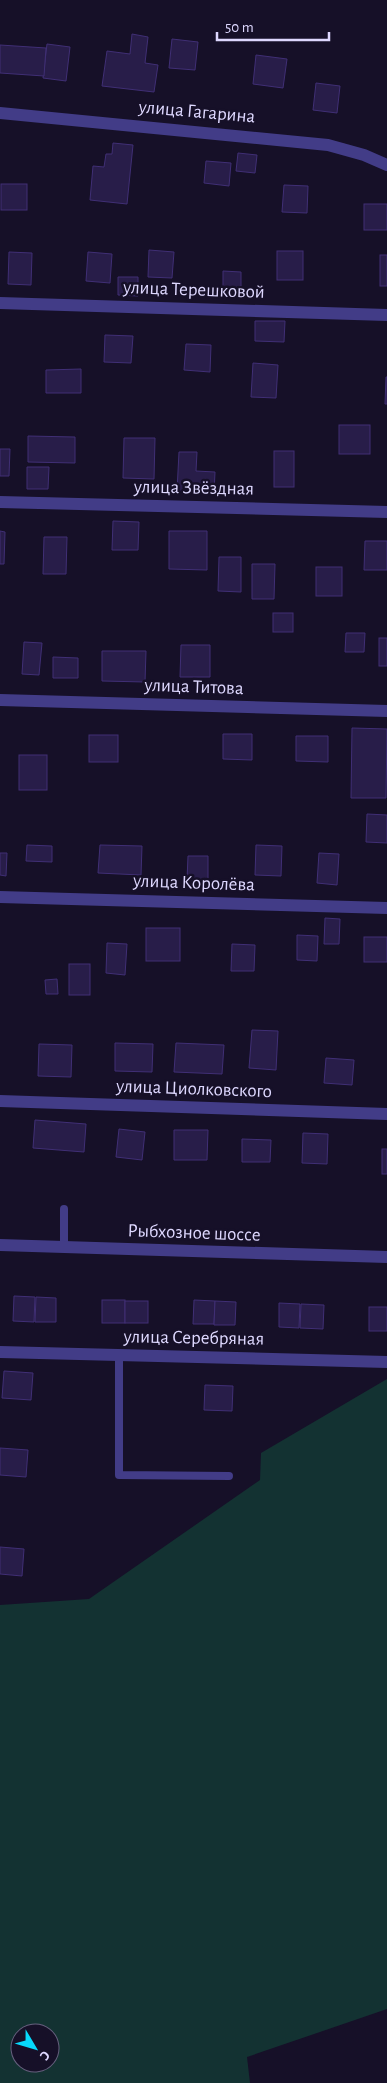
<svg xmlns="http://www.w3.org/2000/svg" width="387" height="2083" viewBox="0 0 387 2083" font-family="'Alegreya Sans',sans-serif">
<rect width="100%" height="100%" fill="#161028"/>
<path fill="#133232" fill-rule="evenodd" d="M 387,1379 L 387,2009 L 247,2057 L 250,2083 L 0,2083 L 0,1605 L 89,1599 L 260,1480 L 261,1453 ZM 20,2033 L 50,2033 L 50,2063 L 20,2063 Z"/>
<g fill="#281d49" stroke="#402f75">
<polygon points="132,34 148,37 145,63 158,65 154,92 102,86 107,51 130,54"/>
<polygon points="172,39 198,42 195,70 169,68"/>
<polygon points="47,44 70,47 66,81 43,78"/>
<polygon points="0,45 46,48 44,76 0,73"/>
<polygon points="256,55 287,59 283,88 253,84"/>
<polygon points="316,83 340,86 337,113 313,110"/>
<polygon points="113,143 133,145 127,204 90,200 93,166 104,167 106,154 112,154"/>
<polygon points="238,153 257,155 255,173 236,171"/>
<polygon points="206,161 231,163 229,186 204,183"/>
<rect x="1" y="184" width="26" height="26"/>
<polygon points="284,185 308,186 307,213 282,212"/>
<rect x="364" y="204" width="23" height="26"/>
<polygon points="149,250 174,252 172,278 148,277"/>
<rect x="277" y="251" width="26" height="29"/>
<polygon points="9,252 32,253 31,285 8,284"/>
<polygon points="88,252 112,254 110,283 86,281"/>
<rect x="380" y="255" width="7" height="31"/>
<polygon points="223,271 241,272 241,294 223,293"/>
<polygon points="118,277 138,277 138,296 118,295"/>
<polygon points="255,321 285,321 284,342 255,341"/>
<polygon points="105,335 133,336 131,363 104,362"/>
<polygon points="186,344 211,345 210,372 184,370"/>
<polygon points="253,363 278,365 276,398 251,397"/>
<polygon points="81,369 81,393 46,393 46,370"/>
<polygon points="386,377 387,377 387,404 385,404"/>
<rect x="339" y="425" width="31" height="29"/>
<polygon points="28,436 75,437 75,463 28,462"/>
<polygon points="124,438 155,438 154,479 123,478"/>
<polygon points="0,449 10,449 9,476 0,476"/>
<rect x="274" y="451" width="20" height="36"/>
<polygon points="179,452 197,452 196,471 215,472 214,493 177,491"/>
<polygon points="27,467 49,467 48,489 27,489"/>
<polygon points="113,521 139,522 138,550 112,550"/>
<polygon points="0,531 5,532 4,564 0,564"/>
<polygon points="169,531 207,531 207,570 169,569"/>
<polygon points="44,537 67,537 66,574 43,574"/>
<polygon points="365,541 387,541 387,570 364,570"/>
<polygon points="219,557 241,557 241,592 218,591"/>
<polygon points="252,564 275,564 274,599 252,599"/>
<rect x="316" y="567" width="26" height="29"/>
<rect x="273" y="613" width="20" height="19"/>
<polygon points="346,633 365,633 364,652 345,652"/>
<rect x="379" y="638" width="8" height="28"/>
<polygon points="24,642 42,643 39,675 22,674"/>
<polygon points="181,645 210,645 210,677 180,677"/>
<polygon points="102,651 146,651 145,682 102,681"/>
<polygon points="53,657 78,658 78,678 53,678"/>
<polygon points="352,728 387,729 386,798 351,798"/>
<polygon points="223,734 252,734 252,760 223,759"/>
<rect x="89" y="735" width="29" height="27"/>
<polygon points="296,736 328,736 328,762 296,761"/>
<rect x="19" y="755" width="28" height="35"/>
<polygon points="367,814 387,815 387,843 366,842"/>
<polygon points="27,845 52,846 52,862 26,861"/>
<polygon points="100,845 142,846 141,875 98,873"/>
<polygon points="256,845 282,846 281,876 255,875"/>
<polygon points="0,853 7,853 6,876 0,875"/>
<polygon points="319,853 339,854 337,885 317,883"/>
<polygon points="188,856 208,856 208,881 187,880"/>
<polygon points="325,918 340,919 339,944 324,944"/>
<rect x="146" y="928" width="34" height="33"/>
<polygon points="297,935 318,936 317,961 297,960"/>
<rect x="364" y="937" width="23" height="25"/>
<polygon points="107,943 127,944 125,975 106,973"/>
<polygon points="232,944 255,945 254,971 231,971"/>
<rect x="69" y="964" width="21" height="31"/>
<polygon points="57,979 58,994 46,994 45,980"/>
<polygon points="252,1030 278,1031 276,1070 249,1068"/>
<polygon points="115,1043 153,1044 152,1072 115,1071"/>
<polygon points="176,1043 224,1045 222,1074 174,1072"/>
<polygon points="39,1044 72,1045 71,1077 38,1076"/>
<polygon points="326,1058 354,1060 352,1085 324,1083"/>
<polygon points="35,1120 86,1124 84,1152 33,1148"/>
<polygon points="119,1129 145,1132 142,1160 116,1157"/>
<polygon points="174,1130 208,1130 207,1160 174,1160"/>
<polygon points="303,1133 328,1134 327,1164 302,1163"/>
<polygon points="242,1139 271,1140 270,1162 242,1162"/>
<rect x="382" y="1149" width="5" height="25"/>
<polygon points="14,1296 35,1297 34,1322 13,1321"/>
<polygon points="36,1297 56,1298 56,1322 35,1322"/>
<rect x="102" y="1300" width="23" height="23"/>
<polygon points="194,1300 215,1301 214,1324 193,1324"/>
<rect x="125" y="1301" width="23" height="22"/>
<polygon points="215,1301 236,1302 235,1325 214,1325"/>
<polygon points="279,1303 300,1304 299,1328 279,1327"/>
<polygon points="301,1304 324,1305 323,1329 300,1328"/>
<rect x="369" y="1307" width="18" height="24"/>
<polygon points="4,1371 33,1373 31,1400 2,1398"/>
<polygon points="205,1385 233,1386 232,1411 204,1410"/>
<polygon points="0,1448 28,1450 26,1477 0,1475"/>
<polygon points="0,1547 24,1549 22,1576 0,1574"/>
</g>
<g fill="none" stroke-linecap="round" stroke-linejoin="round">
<g stroke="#423c87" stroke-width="8">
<polyline points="64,1209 64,1247"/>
<polyline points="119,1355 119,1475 229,1476"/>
</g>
<g stroke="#423c87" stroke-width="12">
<polyline points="0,113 328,145 364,155 387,165"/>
<polyline points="0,303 387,315"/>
<polyline points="0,502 387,512"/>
<polyline points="0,700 387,711"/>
<polyline points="0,897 387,908"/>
<polyline points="0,1101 387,1114"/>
<polyline points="0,1352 387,1362"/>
</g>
<polyline stroke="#423c87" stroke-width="12" points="0,1245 387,1257"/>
</g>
<g text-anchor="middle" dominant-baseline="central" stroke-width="5" stroke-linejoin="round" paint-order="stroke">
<g font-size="19" fill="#ded8ff" stroke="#161028">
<text transform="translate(197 112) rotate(5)">улица Гагарина</text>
<text transform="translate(194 290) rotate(2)">улица Терешковой</text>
<text transform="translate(194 488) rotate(1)">улица Звёздная</text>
<text transform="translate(194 687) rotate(2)">улица Титова</text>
<text transform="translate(194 883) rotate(2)">улица Королёва</text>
<text transform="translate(194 1089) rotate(2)">улица Циолковского</text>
<text transform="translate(194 1233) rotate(2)">Рыбхозное шоссе</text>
<text transform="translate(194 1338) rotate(1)">улица Серебряная</text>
</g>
</g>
<g transform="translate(35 2048) rotate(128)"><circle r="24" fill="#161028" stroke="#66607e"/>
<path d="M0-4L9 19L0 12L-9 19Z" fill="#07d9fc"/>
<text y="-8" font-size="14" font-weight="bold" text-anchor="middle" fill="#ded8ff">С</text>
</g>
<path d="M217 32v8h112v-8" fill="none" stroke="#ded8ff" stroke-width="2.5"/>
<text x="225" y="32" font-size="15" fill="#ded8ff" stroke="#161028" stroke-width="4" paint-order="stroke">50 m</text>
</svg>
